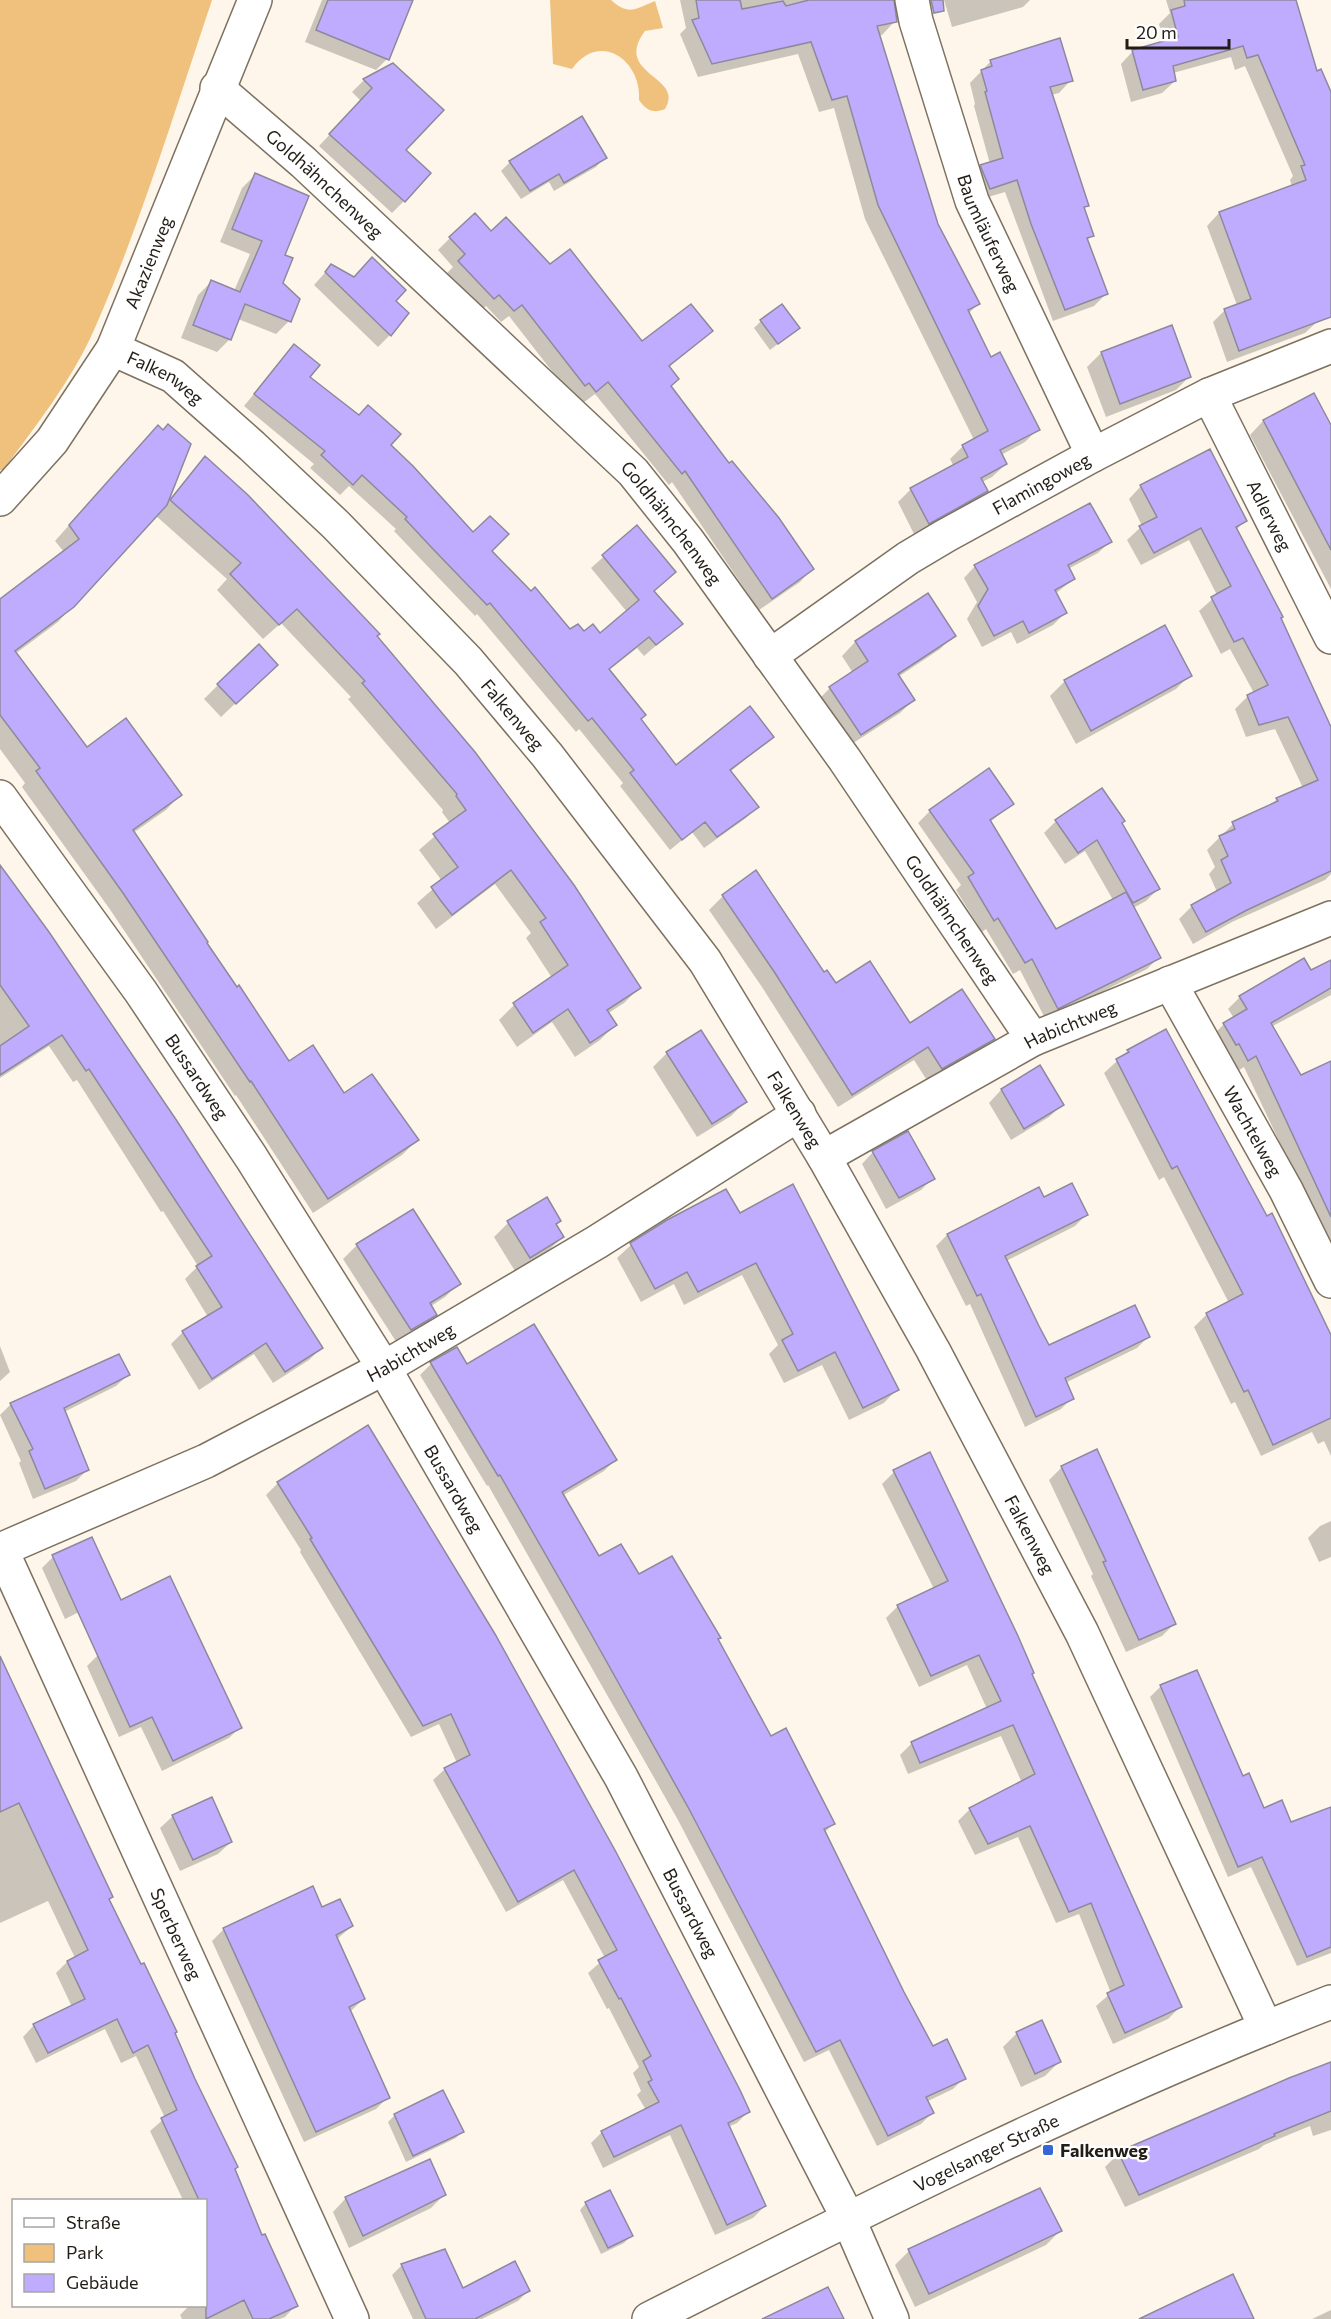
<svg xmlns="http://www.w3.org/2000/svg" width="1331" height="2319" viewBox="0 0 1331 2319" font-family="Commissioner,sans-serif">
<rect width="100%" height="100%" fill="#fef6ea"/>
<g fill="#efc17c">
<path d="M 0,0 L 212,0 C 175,110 141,223 94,330 C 72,380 35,427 3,470 L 0,470 Z"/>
<path d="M 550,0 L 611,0 C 629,16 635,9 655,1 L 663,28 L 645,31 C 612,75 686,76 665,109 C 653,114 646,110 639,100 C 642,61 600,30 572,69 L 553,64 Z"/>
</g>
<g fill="#0003">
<polygon points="322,0 411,0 387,59 376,70 305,42"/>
<polygon points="680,0 893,0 895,21 882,35 878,35 936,225 978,304 968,314 991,359 1038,429 1025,442 1001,455 1006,464 992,477 982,482 986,491 973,504 915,536 898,502 911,489 954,467 950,459 963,446 974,440 865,219 834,108 819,112 798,54 698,77 680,34 686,28"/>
<polygon points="944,0 1030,0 1023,7 952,27"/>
<polygon points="1166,0 1260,0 1331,95 1331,278 1318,321 1305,333 1227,362 1213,322 1225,310 1237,305 1207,226 1219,213 1292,186 1290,180 1293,176 1245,66 1235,70 1231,57 1173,73 1175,81 1162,93 1131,102 1121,64 1133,51 1164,42 1159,24 1170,13"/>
<polygon points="991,61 1071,80 1059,93 1051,95 1088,205 1083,209 1093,235 1086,241 1106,294 1094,306 1053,321 1005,192 978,200 969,178 981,166 990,164 974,106 975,104 970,83"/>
<polygon points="393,65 404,150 404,201 392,213 319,146 361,101 352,92 364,80"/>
<polygon points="605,157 596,167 554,191 549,182 521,199 501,171 510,162"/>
<polygon points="255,175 283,255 281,283 289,321 276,334 238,319 230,339 217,352 181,338 198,295 211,282 234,291 250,254 220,242 242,188"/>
<polygon points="491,233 549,266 642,343 711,331 668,367 669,387 728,465 812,569 800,582 759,610 672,482 669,485 595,394 583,403 576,394 572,397 509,316 501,322 486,306 480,311 446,274 453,267 438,250 450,238"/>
<polygon points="331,266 394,301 390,335 378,347 314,285"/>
<polygon points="761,321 798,328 770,350 754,328"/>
<polygon points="294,346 308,377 388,446 570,631 599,635 627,612 591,568 637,527 653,592 681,624 644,656 637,648 608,671 639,719 676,767 772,737 730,772 757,807 746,818 704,848 692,832 670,850 620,786 623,783 579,729 576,732 477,614 475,616 394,531 396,529 349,486 340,495 310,468 314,464 244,406"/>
<polygon points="1101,353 1190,376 1176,390 1106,417 1087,367"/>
<polygon points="1314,395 1331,429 1331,589 1250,435 1263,421"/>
<polygon points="143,442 167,502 205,458 375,636 639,988 624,1003 607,1014 615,1025 600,1040 575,1057 552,1022 517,1047 499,1020 514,1005 552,978 526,938 531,933 495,884 436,929 417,903 442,881 419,850 450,823 442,812 443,810 348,699 351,697 281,623 263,639 217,590 227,579 155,515 58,622 15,654 86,749 180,795 166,810 133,833 205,943 289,1063 417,1140 402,1155 313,1213 236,1095 235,1096 109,908 22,787 25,783 0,749 0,601 64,552 55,541"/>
<polygon points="1141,486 1245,521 1236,530 1331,728 1331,874 1325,880 1232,922 1193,944 1179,919 1192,906 1217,892 1209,874 1215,867 1207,850 1233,824 1269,807 1277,799 1303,788 1275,729 1246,737 1235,709 1248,696 1254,693 1230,649 1221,654 1199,611 1217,595 1189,540 1141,565 1127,540 1142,526 1129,499"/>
<polygon points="1110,542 1098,553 1068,569 1074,579 1055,594 1065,613 1053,625 1017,644 1011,632 982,647 967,619 977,602 964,578 975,566"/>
<polygon points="928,595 954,635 940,649 898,677 913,700 900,713 847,747 816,702 830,688 853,673 842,656 855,642"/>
<polygon points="1122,651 1190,675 1176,689 1076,744 1050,696 1064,682"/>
<polygon points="262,678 221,717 204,699 218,685"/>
<polygon points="1012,804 989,823 1055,931 1113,900 1085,851 1065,864 1044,833 1056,821 1120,824 1158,889 1146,901 1133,908 1159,957 1147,969 1046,1020 1020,970 1013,974 986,929 982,932 956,890 961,885 918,823 930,811"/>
<polygon points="0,868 321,1348 309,1360 273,1383 254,1354 199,1390 171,1344 183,1332 208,1317 185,1279 198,1266 163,1211 161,1212 77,1080 73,1082 49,1046 0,1078"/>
<polygon points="723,896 836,985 909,1025 993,1039 979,1053 928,1082 914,1060 838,1107 762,987 709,910"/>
<polygon points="1331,962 1331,995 1271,1027 1300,1077 1331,1065 1331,1251 1244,1067 1236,1072 1212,1036 1224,1024 1234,1018 1228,1009 1240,997"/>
<polygon points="1165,1031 1331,1340 1331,1456 1324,1441 1318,1444 1312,1432 1261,1456 1235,1402 1231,1404 1194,1327 1207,1314 1229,1303 1164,1177 1159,1180 1104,1073 1128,1051"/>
<polygon points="667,1053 745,1102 731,1116 697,1137 653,1067"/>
<polygon points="1039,1068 1062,1105 1049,1117 1011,1140 989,1103 1001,1090"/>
<polygon points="873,1152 933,1178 921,1190 886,1209 862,1164"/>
<polygon points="1038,1189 1043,1199 1086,1215 1075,1226 1006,1261 1048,1347 1148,1337 1137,1348 1065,1383 1072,1398 1061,1409 1025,1427 970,1304 966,1306 936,1246 947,1235"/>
<polygon points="740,1215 897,1389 884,1403 849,1420 822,1365 784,1383 769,1354 778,1345 742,1275 684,1305 674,1284 641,1302 617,1258 631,1245"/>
<polygon points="559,1221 555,1225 562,1237 548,1251 515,1271 494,1237 508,1223"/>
<polygon points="357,1245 459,1283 445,1297 431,1306 436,1314 422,1328 397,1343 343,1259"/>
<polygon points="0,1346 10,1372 0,1381"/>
<polygon points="431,1364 466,1366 615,1460 604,1471 562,1496 598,1558 639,1576 717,1640 771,1738 834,1823 824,1833 903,1993 932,2048 964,2078 953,2089 926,2102 932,2113 921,2124 877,2146 829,2050 804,2062 678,1820 488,1485 487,1486 420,1375"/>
<polygon points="128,1375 116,1386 64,1412 87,1470 76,1481 33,1499 19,1463 21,1461 0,1415 11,1404"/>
<polygon points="368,1427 749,2111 737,2123 728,2127 765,2206 753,2218 715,2235 670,2135 603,2168 591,2143 602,2132 646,2110 637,2095 641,2091 633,2073 639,2067 609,2008 607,2009 588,1973 605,1958 563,1880 506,1912 433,1780 445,1769 457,1763 439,1724 411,1737 300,1552 301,1550 266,1495 278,1483"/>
<polygon points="1062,1467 1175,1623 1162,1636 1126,1652 1091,1576 1093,1574 1049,1480"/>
<polygon points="894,1472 1031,1674 1180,2007 1168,2019 1113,2044 1096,2006 1111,1993 1079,1914 1056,1923 1018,1837 975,1855 958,1821 970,1809 1022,1783 1001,1736 908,1774 900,1755 912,1743 987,1709 967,1665 919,1687 886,1618 898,1606 934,1589 882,1484"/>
<polygon points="1331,1521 1331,1557 1319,1562 1308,1538 1320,1526"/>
<polygon points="53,1557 103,1600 65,1619 42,1568"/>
<polygon points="98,1655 240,1727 229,1738 162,1771 141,1727 119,1737 87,1666"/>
<polygon points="1196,1672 1242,1778 1264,1810 1290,1824 1331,1816 1331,1953 1297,1966 1251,1867 1228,1877 1150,1697 1160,1687"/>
<polygon points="0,1703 111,1897 108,1900 173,2033 261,2237 296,2305 285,2317 280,2319 182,2319 180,2315 189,2306 206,2306 206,2200 183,2200 150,2131 165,2118 136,2056 121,2063 105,2029 36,2063 23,2037 34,2025 72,2007 56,1973 67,1962 75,1958 48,1901 0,1923"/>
<polygon points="173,1816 231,1842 218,1854 180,1871 160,1828"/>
<polygon points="322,1909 352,1926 336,1940 363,1999 350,2012 388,2097 376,2109 304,2142 212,1941 224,1929"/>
<polygon points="1041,2022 1059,2062 1045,2076 1021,2087 1003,2047 1017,2033"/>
<polygon points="1331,2061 1331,2130 1313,2136 1310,2126 1264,2145 1259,2149 1125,2207 1105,2167 1119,2153"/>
<polygon points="395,2115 462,2132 456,2138 406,2162 388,2122"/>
<polygon points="444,2195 431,2208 349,2248 333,2212 346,2198"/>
<polygon points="586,2203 631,2236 624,2243 601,2254 580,2210"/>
<polygon points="1060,2231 1046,2245 915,2307 895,2265 909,2251"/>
<polygon points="402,2265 462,2290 528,2291 518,2301 482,2319 413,2319 392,2275"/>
<polygon points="1331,2310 1331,2319 1312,2319"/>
</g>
<g fill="#c0acfe" stroke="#8d899d" stroke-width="1.5">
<polygon points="328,0 413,0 389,60 316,30"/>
<polygon points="696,0 740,0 742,9 783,1 786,6 809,0 894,0 897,22 877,26 938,224 980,304 968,310 991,357 1000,352 1040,430 1000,450 1007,464 981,478 988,491 929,524 910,488 968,457 962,445 988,431 878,205 847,96 832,100 811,42 712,64 692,20 699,18"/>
<polygon points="931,0 943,0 944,11 934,13"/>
<polygon points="1184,0 1296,0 1317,71 1321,69 1331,92 1331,317 1239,351 1224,309 1251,299 1219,212 1306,180 1301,166 1305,165 1258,55 1247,58 1243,46 1173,66 1176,81 1143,90 1132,50 1178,37 1171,10 1185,6"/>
<polygon points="1060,38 1073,81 1050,87 1089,206 1084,207 1094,236 1087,238 1108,294 1065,310 1031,224 1017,180 990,189 980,165 1003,158 985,92 987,91 981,70 992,66 990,60"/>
<polygon points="393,63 444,110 406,150 431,173 405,202 329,134 372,88 363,79"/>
<polygon points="582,116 607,158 564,183 559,174 530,191 509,161"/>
<polygon points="255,173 309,196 285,255 293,258 283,283 300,299 291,322 245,304 231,340 193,325 211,280 240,292 262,241 232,229"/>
<polygon points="475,213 491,231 506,217 550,264 570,249 642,341 691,304 713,331 669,366 679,379 671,386 729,463 732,461 779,518 814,569 772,599 685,471 682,474 608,382 596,392 589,383 585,386 522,305 514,311 499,295 494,299 458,261 465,254 449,237"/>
<polygon points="372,257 406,290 396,301 409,313 391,336 325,272 331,264 354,277"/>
<polygon points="782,304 800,328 778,344 760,320"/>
<polygon points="1172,325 1191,377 1120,404 1101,352"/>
<polygon points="294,344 320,365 310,377 359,415 368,405 401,434 391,445 413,466 473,532 490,516 509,534 492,551 531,591 535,587 570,629 578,624 584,631 593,624 600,633 639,600 602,555 637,525 676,572 654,591 683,624 656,645 649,637 609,669 646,715 641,719 676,765 750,706 774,737 730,770 759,807 717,837 705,822 682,840 630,773 634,770 592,718 588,721 490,603 487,605 433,549 405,519 407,517 362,475 353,485 321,455 325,451 254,394"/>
<polygon points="1314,393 1331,425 1331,550 1263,420"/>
<polygon points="168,424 191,444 167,505 74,607 15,651 87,747 126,718 182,795 133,830 208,942 207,943 237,987 239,985 289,1061 313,1045 344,1093 372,1074 419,1140 328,1199 251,1081 250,1082 123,893 36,771 40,768 0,715 0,599 79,539 69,525 158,425 163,430"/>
<polygon points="1210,449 1247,521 1236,527 1283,617 1281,618 1331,727 1331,871 1247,910 1206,932 1191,905 1231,883 1221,860 1228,856 1219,836 1235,829 1232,822 1278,801 1276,798 1318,780 1288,717 1259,725 1247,695 1268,685 1243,638 1234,642 1211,597 1231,586 1201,528 1154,553 1139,526 1157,517 1140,485"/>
<polygon points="205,456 248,495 380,634 377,636 475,752 574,885 641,988 607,1010 617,1025 590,1043 568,1009 533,1033 513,1003 568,965 540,922 546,918 511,870 452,915 441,901 431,887 458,867 433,834 466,810 456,796 457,794 362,683 365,681 297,609 279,625 230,574 241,563 170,500"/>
<polygon points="1090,503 1112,542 1068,565 1075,579 1055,590 1067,613 1029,633 1023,621 994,636 978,606 988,589 974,565"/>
<polygon points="928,593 956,636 898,674 915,700 861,735 829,687 868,661 855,641"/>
<polygon points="1165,625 1192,676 1091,731 1064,680"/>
<polygon points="259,644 278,665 236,704 217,684"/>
<polygon points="989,768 1014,804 990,820 1056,929 1126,892 1161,958 1058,1009 1032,959 1025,963 998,918 994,921 968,877 974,873 929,810"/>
<polygon points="1102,788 1125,821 1122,823 1160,889 1133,903 1097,840 1078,853 1055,820"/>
<polygon points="0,865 49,932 177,1121 323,1348 285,1372 266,1343 212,1379 182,1331 222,1307 196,1266 212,1256 89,1069 86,1071 62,1035 0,1075 0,1046 29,1026 0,985"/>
<polygon points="756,870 824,972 827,970 836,983 870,961 910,1023 962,989 995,1039 942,1069 928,1047 852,1095 775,973 722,895"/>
<polygon points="1304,958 1311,970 1331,960 1331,988 1271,1023 1301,1075 1331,1061 1331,1217 1256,1056 1248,1061 1239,1044 1236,1045 1223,1023 1247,1009 1239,996"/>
<polygon points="1166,1029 1267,1216 1272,1213 1331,1335 1331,1418 1273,1445 1248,1390 1244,1392 1206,1313 1243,1294 1177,1166 1172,1169 1116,1059 1129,1052 1127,1050"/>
<polygon points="701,1030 747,1102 712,1124 666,1052"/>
<polygon points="1040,1065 1064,1105 1024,1129 1001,1089"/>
<polygon points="908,1131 935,1179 899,1198 872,1151"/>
<polygon points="1072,1183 1088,1215 1005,1256 1039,1326 1049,1345 1135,1305 1150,1337 1065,1378 1074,1399 1036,1417 981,1294 977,1296 947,1234 1039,1187 1044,1197"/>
<polygon points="793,1184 899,1390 863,1408 835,1352 798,1371 782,1340 793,1334 756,1263 698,1292 687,1272 655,1289 630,1243 667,1220 726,1189 740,1213"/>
<polygon points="547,1197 561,1221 556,1224 564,1237 530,1258 507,1221"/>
<polygon points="413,1209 461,1284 430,1303 437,1315 411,1330 356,1244"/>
<polygon points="534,1324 617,1460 562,1492 599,1556 621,1544 639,1574 672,1556 721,1638 718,1639 771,1736 786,1728 835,1824 824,1829 904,1992 933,2046 947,2039 966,2079 926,2097 934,2113 888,2136 840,2040 816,2052 689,1809 590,1632 500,1475 498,1476 430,1362 457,1347 467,1364"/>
<polygon points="119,1354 130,1375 64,1408 89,1470 45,1489 29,1451 33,1449 10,1403"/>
<polygon points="368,1425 495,1634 616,1852 740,2090 750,2112 728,2123 766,2206 727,2225 681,2125 614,2157 601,2131 659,2102 648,2082 652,2080 643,2061 651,2056 621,1998 619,1999 598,1960 617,1950 574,1870 518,1902 444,1768 470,1755 451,1714 423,1726 310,1539 312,1538 277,1482"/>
<polygon points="1097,1449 1176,1624 1139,1640 1103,1562 1106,1561 1061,1466"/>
<polygon points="930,1452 1018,1636 1034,1673 1032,1674 1182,2007 1125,2033 1107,1993 1124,1985 1091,1903 1069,1912 1030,1826 988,1844 969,1808 1035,1774 1013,1725 920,1763 911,1742 1001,1701 979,1655 931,1676 897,1605 948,1581 893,1470"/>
<polygon points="92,1537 121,1600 170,1576 242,1728 173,1761 152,1717 130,1727 52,1555"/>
<polygon points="0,1656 113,1897 109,1899 141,1964 144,1963 177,2032 175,2033 195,2079 238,2167 235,2169 262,2235 265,2234 298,2306 269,2319 253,2319 244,2300 206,2319 206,2200 199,2200 161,2118 177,2110 148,2045 133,2053 117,2019 48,2053 33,2024 85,1999 67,1961 88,1950 19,1803 0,1812"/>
<polygon points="1197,1670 1243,1776 1249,1773 1264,1808 1282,1800 1291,1822 1331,1807 1331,1947 1307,1957 1262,1857 1238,1867 1160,1685"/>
<polygon points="212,1797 232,1842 193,1860 172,1815"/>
<polygon points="313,1886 322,1907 340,1899 353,1926 336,1935 365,1999 349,2007 390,2098 316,2132 223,1928"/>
<polygon points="1042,2020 1061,2062 1035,2074 1016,2032"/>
<polygon points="1331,2062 1331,2111 1274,2134 1275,2136 1139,2195 1118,2152 1289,2078"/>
<polygon points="443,2090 464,2132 413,2156 394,2114"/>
<polygon points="430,2159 446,2195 363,2236 345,2197"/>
<polygon points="1040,2188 1062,2231 929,2294 908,2249"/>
<polygon points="610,2190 633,2236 608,2248 585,2202"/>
<polygon points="445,2249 463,2288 515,2261 530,2291 475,2319 426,2319 401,2264"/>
<polygon points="1233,2274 1254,2319 1139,2319"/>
<polygon points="828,2287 844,2319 762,2319"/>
</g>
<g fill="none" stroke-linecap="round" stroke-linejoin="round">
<g stroke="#7d7160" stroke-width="36">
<g id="minor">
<path id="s1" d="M 912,0 L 916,21 L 972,201 L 1093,455"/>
<path id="s2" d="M 217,88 L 303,162 L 633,472 L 688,541 L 845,760 L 1033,1039"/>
<path id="s3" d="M 113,349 L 173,376 L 252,446 L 336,525 L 468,661 L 547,755 L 705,961 L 824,1157 L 933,1350 L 1082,1633 L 1266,2028"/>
<path id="s4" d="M 1209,395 L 1331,637"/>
<path id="s5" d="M 0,499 L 52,441 L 113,349 L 255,0"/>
<path id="s6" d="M 770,656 L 908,558 L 945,536 L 1093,455 L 1209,395 L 1331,346"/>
<path id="s7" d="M 0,797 L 141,992 L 251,1157 L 384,1368 L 621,1777 L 848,2218 L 892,2319"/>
<path id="s8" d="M 1170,983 L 1286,1190 L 1331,1281"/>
<path id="s9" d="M 824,1157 L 1033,1039 L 1331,918"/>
<path id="s10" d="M 1,1549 L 352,2319"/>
<path id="s11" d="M 0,1550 L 206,1461 L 384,1368 L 597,1242 L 799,1114"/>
<path id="s12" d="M 649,2319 C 872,2206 1097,2093 1331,2002"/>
</g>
</g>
<use href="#minor" stroke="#fff" stroke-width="33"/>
</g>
<rect fill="#3566d5" stroke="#fff" stroke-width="2" x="1042" y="2144" width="12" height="12" rx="3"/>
<g text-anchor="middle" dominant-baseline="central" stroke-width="4.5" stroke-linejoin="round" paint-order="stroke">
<g font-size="18" fill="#221d16" stroke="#fff">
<text stroke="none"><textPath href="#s2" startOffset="144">Goldhähnchenweg</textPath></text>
<text stroke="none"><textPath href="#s1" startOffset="246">Baumläuferweg</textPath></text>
<text stroke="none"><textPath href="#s5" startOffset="282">Akazienweg</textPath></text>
<text stroke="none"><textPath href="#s3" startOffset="60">Falkenweg</textPath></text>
<text stroke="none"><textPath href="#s6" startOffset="322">Flamingoweg</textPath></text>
<text stroke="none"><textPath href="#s4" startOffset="135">Adlerweg</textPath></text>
<text stroke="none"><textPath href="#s2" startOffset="630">Goldhähnchenweg</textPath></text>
<text stroke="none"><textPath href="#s3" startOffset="546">Falkenweg</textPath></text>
<text stroke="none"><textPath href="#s2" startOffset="1116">Goldhähnchenweg</textPath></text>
<text stroke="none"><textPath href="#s9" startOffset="280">Habichtweg</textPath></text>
<text stroke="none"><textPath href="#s7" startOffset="342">Bussardweg</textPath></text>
<text stroke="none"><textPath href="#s3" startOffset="1032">Falkenweg</textPath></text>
<text stroke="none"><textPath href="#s8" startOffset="170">Wachtelweg</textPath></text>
<text stroke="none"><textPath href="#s11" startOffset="456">Habichtweg</textPath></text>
<text stroke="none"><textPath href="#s7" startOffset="828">Bussardweg</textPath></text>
<text stroke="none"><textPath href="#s3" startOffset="1518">Falkenweg</textPath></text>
<text stroke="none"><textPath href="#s7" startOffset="1314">Bussardweg</textPath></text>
<text stroke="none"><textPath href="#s10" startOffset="423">Sperberweg</textPath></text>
<text stroke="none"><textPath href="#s12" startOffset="376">Vogelsanger Straße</textPath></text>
</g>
<g font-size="18" font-weight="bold" fill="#221d16" stroke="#fff" text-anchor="start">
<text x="1060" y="2150">Falkenweg</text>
</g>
</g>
<rect x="12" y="2199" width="195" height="108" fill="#ffffff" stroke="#a7a5a2" stroke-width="1.5"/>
<rect x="24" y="2218" width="30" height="9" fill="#ffffff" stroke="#a7a5a2" stroke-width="1.5"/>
<text x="66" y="2229" font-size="18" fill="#221d16">Straße</text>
<rect x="24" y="2244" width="30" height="18" fill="#efc17c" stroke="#a7a5a2" stroke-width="1.5"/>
<text x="66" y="2259" font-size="18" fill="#221d16">Park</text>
<rect x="24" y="2274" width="30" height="18" fill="#c0acfe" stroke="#a7a5a2" stroke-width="1.5"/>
<text x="66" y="2289" font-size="18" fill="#221d16">Gebäude</text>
<path d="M1127 39v9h102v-9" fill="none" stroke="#221d16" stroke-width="3"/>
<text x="1136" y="39" font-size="18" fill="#221d16" stroke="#ffffff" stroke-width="4.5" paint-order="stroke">20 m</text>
</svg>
